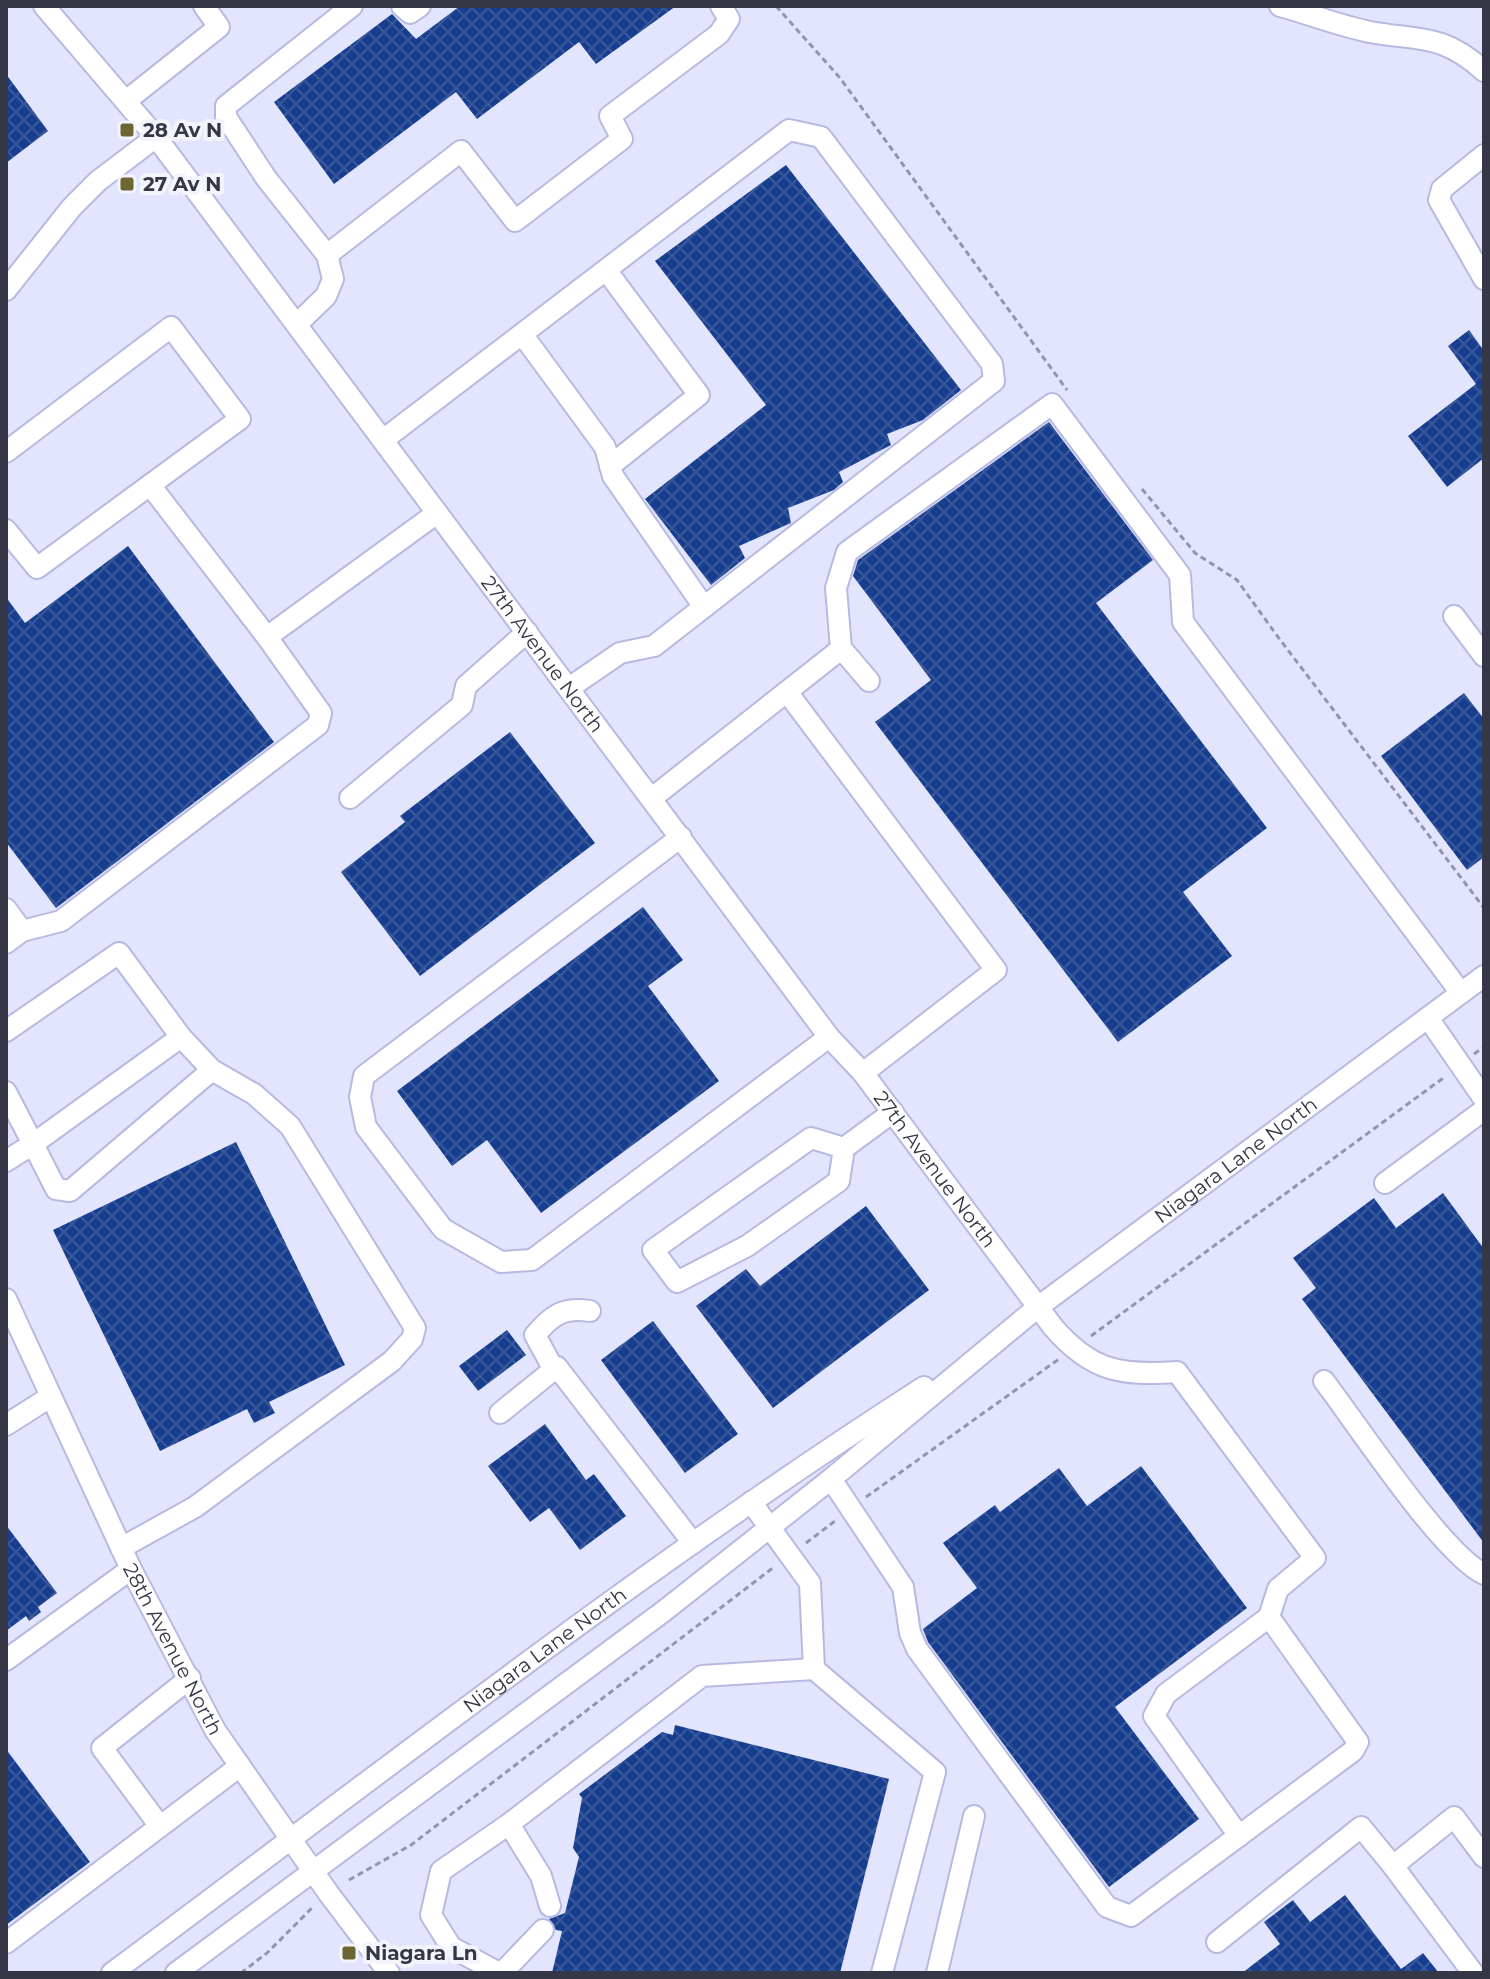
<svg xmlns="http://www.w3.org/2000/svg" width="1490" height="1979" viewBox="0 0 1490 1979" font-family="Montserrat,sans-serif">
<defs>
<pattern id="building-cross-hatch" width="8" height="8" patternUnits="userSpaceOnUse" patternTransform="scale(2)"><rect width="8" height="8" fill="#183e90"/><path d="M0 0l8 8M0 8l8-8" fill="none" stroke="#3a599b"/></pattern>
</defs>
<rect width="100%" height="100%" fill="#e3e5fe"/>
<g fill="url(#building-cross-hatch)">
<polygon points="460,6 676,6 596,64 579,42 477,119 456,92 334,184 274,102 392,14 416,39"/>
<polygon points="6,74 48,131 6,163"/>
<polygon points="786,165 961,390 923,420 887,434 891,445 839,472 843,482 834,490 788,508 791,523 739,546 745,558 711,585 645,499 766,405 655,261"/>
<polygon points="1469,330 1484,351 1484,458 1447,487 1408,436 1476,384 1448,346"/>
<polygon points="1049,422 1153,560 1096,603 1267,828 1183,892 1232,956 1118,1042 875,722 931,680 853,576 858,560"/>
<polygon points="128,546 274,742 56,908 6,842 6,597 25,623"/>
<polygon points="1464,693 1484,719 1484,857 1467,870 1381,756"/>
<polygon points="510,732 595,843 420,976 341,872 405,822 400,816"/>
<polygon points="643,907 683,960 648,986 719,1081 541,1213 487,1140 452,1166 397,1091"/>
<polygon points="236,1142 345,1365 269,1402 275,1413 254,1423 247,1409 160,1451 53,1230"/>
<polygon points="1443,1193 1484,1249 1484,1543 1302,1299 1316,1288 1293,1258 1374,1198 1396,1228"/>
<polygon points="866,1206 929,1290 773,1408 696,1306 746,1269 760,1286"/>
<polygon points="653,1321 738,1434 685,1473 601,1360"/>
<polygon points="507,1330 526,1355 478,1391 459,1366"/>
<polygon points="545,1424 586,1480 594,1474 626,1516 580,1550 549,1508 530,1522 488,1466"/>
<polygon points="1141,1466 1247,1608 1115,1707 1199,1819 1109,1887 928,1642 923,1629 977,1588 943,1543 995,1505 1000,1512 1059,1468 1087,1506"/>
<polygon points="6,1525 57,1593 38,1607 41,1612 29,1621 26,1616 6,1631"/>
<polygon points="675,1725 889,1779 840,1973 552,1973 562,1931 556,1930 549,1919 565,1913 579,1857 573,1848 582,1798 579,1794 662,1732 673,1735"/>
<polygon points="6,1749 90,1862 6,1925"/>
<polygon points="1345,1895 1401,1969 1423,1953 1439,1973 1242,1973 1280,1944 1264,1922 1293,1900 1310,1922"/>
</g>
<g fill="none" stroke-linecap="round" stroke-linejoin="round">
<g stroke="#b8b9e1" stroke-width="24">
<g id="minor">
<path id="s1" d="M 44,6 L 156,137 L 829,1037 L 863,1073 L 1053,1327 C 1091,1371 1120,1376 1177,1372 L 1315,1558 L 1278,1589 L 1269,1617 L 1358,1742 L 1353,1751 L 1131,1916 L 1107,1907 L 917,1649 L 910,1633 L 903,1587 L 831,1479"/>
<polyline points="402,6 410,13 420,6"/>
<path d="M 1280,6 C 1310,14 1340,26 1370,32 C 1420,41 1442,33 1484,71"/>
<polyline points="126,101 219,27 204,6"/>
<polyline points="1484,155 1442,189 1439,200 1484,279"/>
<polyline points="327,255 461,151 515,221 622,139 610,116 719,34 729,19 721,6"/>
<polyline points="606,270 699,395 610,466"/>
<polyline points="6,290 72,207 98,181 156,137"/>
<polyline points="297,324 326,296 333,279 327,255 266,178 226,117 226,106 352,6"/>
<polyline points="522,334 605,447 613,476 704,607"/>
<polyline points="383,440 789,130 821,137 992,364 994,381 654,646 620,653 569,688"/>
<polyline points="6,452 171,327 240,419 150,485"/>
<polyline points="6,530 37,568 150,485 267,637 437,513"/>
<polyline points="1454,616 1484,656"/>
<polyline points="841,648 869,681"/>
<polyline points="787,692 996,970 863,1073"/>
<polyline points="350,798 462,705 466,686 527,632"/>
<polyline points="652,798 841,649 836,588 847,552 1052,404 1180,575 1183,622 1461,993"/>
<polyline points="681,837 364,1076 360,1097 366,1127 443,1229 501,1262 532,1260 829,1037"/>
<polyline points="6,909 22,931"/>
<polyline points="6,943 22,931 61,921 318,725 321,713 267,637"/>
<polyline points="1428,1018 1484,1099"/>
<polyline points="6,1031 119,953 181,1037 212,1070 254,1094 290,1126 415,1328 412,1339 392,1361 195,1507 121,1548"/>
<polyline points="181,1037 33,1144 56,1189 70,1191 212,1070"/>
<polyline points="6,1092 33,1144 6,1161"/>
<polyline points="844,1148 811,1138 653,1250 677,1282 747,1246 839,1181 844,1148 893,1112"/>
<polyline points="1385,1183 1484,1110"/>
<path id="s2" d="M 6,1299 L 131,1569 L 215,1730 L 329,1894 L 389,1973"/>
<path d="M 554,1370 L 535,1335 C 552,1315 563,1307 590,1311"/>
<path d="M 1324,1381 C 1357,1424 1442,1554 1484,1574"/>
<polyline points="500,1413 557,1367 693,1543"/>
<polyline points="6,1425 50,1397"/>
<polyline points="751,1502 810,1583 814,1669"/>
<polyline points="6,1660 131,1569"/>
<polyline points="509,1824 541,1876 550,1906"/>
<polyline points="159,1825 102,1748 190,1678"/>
<polyline points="1239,1836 1154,1716 1166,1694 1269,1617"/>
<polyline points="1393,1866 1473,1973"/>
<polyline points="1217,1942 1361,1827 1393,1866 1454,1817 1484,1857"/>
<polyline points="6,1943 240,1766"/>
<path id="s3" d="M 112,1973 C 380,1774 643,1567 924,1387"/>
<path id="s4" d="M 176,1973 L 664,1611 L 831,1479 L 1038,1307 L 1484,976"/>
<polyline points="499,1973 451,1947 431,1915 441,1871 509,1824 702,1676 814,1669 935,1772 882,1973"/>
<polyline points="502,1973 543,1930"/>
<polyline points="937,1973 974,1816"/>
</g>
</g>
<g stroke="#9395aa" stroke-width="3" stroke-dasharray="6 4" stroke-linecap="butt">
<polyline points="776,6 840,78 1067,390"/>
<polyline points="1142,489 1195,553 1237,580 1278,637 1484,908"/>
<polyline points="1474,1054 1484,1047"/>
<polyline points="1091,1336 1446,1076"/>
<polyline points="866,1497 1059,1359"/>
<polyline points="806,1543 835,1521"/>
<polyline points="349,1880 411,1845 774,1567"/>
<polyline points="241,1973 267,1953 312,1908"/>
</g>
<use href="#minor" stroke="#fff" stroke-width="20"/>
</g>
<g fill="#6b6632" stroke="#f3f4fc" stroke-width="3">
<rect x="119" y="122" width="16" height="16" rx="4"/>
<rect x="119" y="176" width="16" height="16" rx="4"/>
<rect x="341" y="1945" width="16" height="16" rx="4"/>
</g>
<g text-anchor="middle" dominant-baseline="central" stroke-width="8" stroke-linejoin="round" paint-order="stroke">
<g font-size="20" font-weight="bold" fill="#353646" stroke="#f3f4fc" text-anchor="start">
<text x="143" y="130">28 Av N</text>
<text x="143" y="184">27 Av N</text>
<text x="365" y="1953">Niagara Ln</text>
</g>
<g font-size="20" fill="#353646" stroke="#f3f4fc">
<text stroke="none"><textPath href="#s1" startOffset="818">27th Avenue North</textPath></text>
<text stroke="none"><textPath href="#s4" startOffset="1336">Niagara Lane North</textPath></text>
<text stroke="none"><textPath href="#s1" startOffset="1466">27th Avenue North</textPath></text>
<text stroke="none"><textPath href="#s2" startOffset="388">28th Avenue North</textPath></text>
<text stroke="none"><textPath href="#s3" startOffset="540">Niagara Lane North</textPath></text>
</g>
</g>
<rect width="1490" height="1979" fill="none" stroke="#353646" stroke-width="16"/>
</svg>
